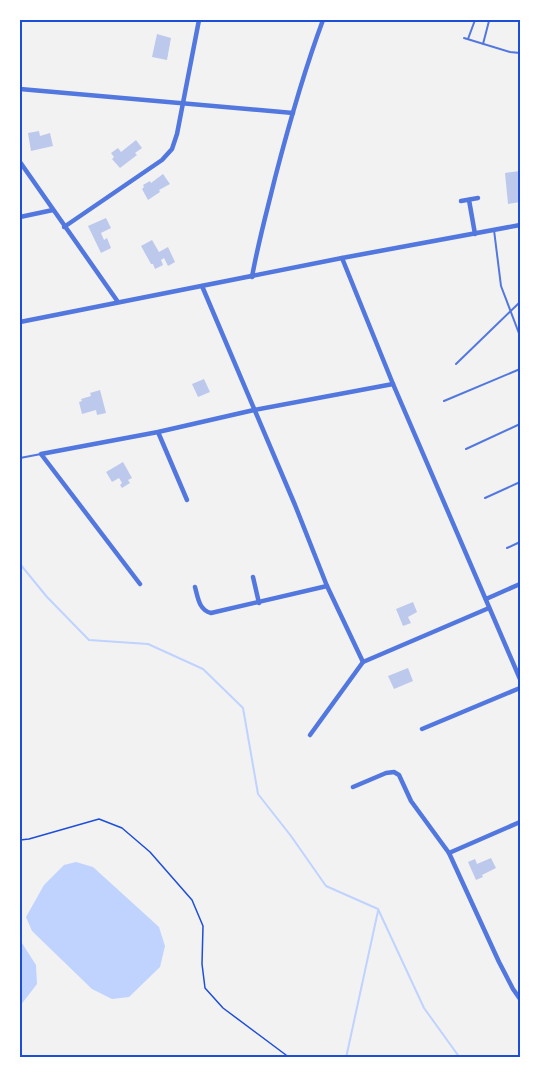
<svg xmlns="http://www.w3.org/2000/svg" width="540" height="1077" viewBox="0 0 540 1077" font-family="Rubik,sans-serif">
<rect width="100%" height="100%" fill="#f2f2f2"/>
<g fill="#bfd3fe">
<polygon points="76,862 93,867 159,927 165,946 160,967 129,997 112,999 92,989 32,931 26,917 44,885 64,865"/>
<polygon points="20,940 36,965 37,984 20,1006"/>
</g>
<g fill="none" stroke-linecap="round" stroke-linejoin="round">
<g stroke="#bfd3fe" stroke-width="2">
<polyline points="20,564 47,597 89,640 148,644 203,669 243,708 258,794 291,836 326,886 378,909 424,1008 460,1058"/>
<polyline points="346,1058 378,911"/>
</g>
</g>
<g fill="#bdc9ec">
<polygon points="157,34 171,38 167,60 152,57"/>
<polygon points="39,131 40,136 50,133 53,146 31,151 28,133"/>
<polygon points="136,140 142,148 135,153 137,155 120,168 112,159 114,157 111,153 118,148 121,152"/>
<polygon points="520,171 520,202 508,204 505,173"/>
<polygon points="163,174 170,184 159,190 160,192 148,200 142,189 144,187 143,185 150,181 151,183"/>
<polygon points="106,218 111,228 101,233 104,240 107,238 111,248 101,253 88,226"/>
<polygon points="152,240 159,252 168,247 175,262 168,266 164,258 161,260 163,265 155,269 153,264 151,264 141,246"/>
<polygon points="204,379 210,392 198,397 192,384"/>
<polygon points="100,390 106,413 97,415 96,410 82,414 79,402 82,401 81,399 91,396 90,393"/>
<polygon points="123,462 132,478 128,480 130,483 122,488 120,485 122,483 119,478 112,482 106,472"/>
<polygon points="413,602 417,612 408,617 411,623 403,626 396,609"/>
<polygon points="408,668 413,681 394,689 388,676"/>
<polygon points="491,858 496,868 482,875 483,877 476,880 468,862 475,859 477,864"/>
</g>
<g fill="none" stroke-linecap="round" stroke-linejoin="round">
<polyline stroke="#1d4ed8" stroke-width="1.5" points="20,840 29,839 99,819 122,828 150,852 192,900 203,926 202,964 205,988 223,1008 290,1058"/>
<g stroke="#5277de" stroke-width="2">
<polyline points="464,38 510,52 520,53"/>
<polyline points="468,39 475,20"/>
<polyline points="483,44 489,21 488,20"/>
<polyline points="494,230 501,286 520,336"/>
<polyline points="456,364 520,302"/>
<polyline points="444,401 520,369"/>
<polyline points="466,449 520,424"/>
<polyline points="20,458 41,454"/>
<polyline points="485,498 520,482"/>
<polyline points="507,548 520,542"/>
</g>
<g stroke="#5277de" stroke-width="4.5">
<polyline points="20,89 293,113"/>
<polyline points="20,162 118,302"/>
<polyline points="469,200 475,234"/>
<polyline points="461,201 478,198"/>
<polyline points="20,217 53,210"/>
<polyline points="64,227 162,160 172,149 177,134 199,20"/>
<polyline points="342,258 393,384 520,679"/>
<path d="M 252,277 C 258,243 267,211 275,178 C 289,124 304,71 323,20"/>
<polyline points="202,286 295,505 327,586 363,662"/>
<polyline points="20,322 342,258 520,225"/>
<polyline points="158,432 187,500"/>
<polyline points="253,577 259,603"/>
<polyline points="140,584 41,454 158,432 254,410 393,384"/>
<path d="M 195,587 C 198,598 199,610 211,613 L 327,586"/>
<polyline points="486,599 520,584"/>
<polyline points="422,729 520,688"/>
<polyline points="310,735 363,662 489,608"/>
<polyline points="353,787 386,773 394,772 399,775 411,801 449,853 499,962 513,989 520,999"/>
<polyline points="449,853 520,822"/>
</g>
</g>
<rect width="540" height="1077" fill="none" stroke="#ffffff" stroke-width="42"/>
<rect x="21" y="21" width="498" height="1035" fill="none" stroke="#1d4ed8" stroke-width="2"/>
</svg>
